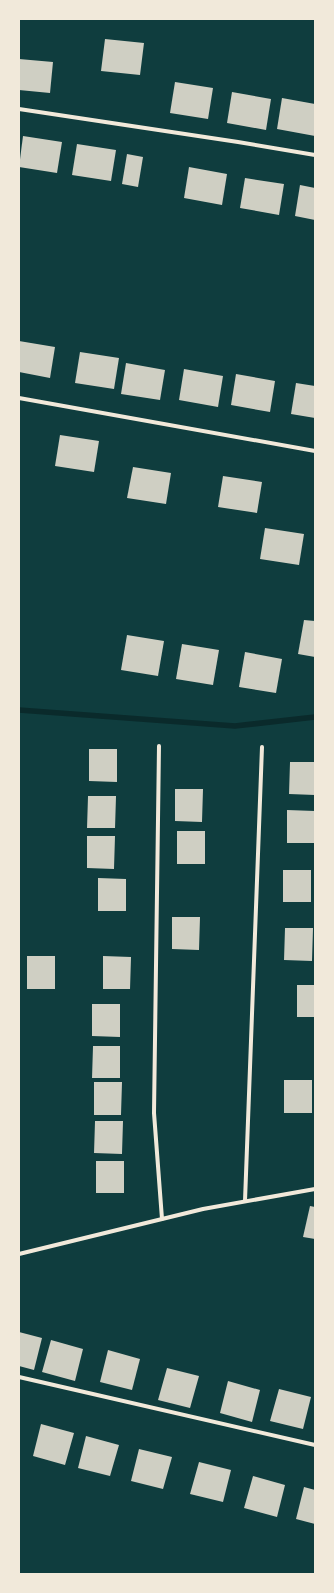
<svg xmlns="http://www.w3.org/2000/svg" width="334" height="1593" viewBox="0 0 334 1593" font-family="Spectral,serif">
<rect width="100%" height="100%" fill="#0f3d3e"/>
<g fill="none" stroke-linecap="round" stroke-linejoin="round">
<polyline stroke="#0a2a2b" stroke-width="5.5" points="19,710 235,726 315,717"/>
</g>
<g fill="#cfcfc3">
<polygon points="105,39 144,43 140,75 101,71"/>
<polygon points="19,59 53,62 50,93 19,90"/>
<polygon points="175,82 213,88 208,119 170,113"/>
<polygon points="232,92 271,99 266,130 227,123"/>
<polygon points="282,98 315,104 315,136 277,129"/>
<polygon points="23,136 62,142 57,173 19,167"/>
<polygon points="77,144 116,150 111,181 72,175"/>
<polygon points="127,154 143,157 138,187 122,184"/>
<polygon points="189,167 227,174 222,205 184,198"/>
<polygon points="245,178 284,184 279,215 240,208"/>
<polygon points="300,185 315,188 315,220 295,216"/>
<polygon points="19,341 55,347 50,378 19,372"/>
<polygon points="80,352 119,358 114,389 75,383"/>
<polygon points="126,363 165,370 160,400 121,394"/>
<polygon points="184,369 223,376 218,407 179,400"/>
<polygon points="236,374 275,381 270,412 231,405"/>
<polygon points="296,383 315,386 315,418 291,414"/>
<polygon points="60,435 99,441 94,472 55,466"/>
<polygon points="133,467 171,473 166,504 127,498"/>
<polygon points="223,476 262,482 257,513 218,507"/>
<polygon points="265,528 304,534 299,565 260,559"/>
<polygon points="304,620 315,621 315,657 298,654"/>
<polygon points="127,635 164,641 158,676 121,670"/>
<polygon points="182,644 219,650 213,685 176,679"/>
<polygon points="245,652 282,659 276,693 239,687"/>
<polygon points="89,749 117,749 117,782 89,781"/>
<polygon points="290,762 315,762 315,795 289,794"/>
<polygon points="175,789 203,789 202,822 175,821"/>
<polygon points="88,796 116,796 115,828 87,828"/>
<polygon points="287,810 315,811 315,843 287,843"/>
<rect x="177" y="831" width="28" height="33"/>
<polygon points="87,836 115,836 114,869 87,868"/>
<rect x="283" y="870" width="28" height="32"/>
<polygon points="98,878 126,879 126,911 98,911"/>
<polygon points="172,917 200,917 199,950 172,949"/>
<polygon points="285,928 313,928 312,961 284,960"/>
<rect x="27" y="956" width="28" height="33"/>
<polygon points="103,956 131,957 130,989 103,989"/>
<rect x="297" y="985" width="18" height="32"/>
<polygon points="92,1004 120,1004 120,1037 92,1036"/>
<polygon points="93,1046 120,1046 120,1078 92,1078"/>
<rect x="284" y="1080" width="28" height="33"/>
<polygon points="94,1082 122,1082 121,1115 94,1115"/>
<polygon points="95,1121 123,1121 122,1154 94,1153"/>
<rect x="96" y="1161" width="28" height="32"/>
<polygon points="310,1206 315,1207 315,1239 303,1237"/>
<polygon points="19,1332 42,1338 34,1370 19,1366"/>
<polygon points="51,1340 83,1349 75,1381 42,1372"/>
<polygon points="108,1350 140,1359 132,1390 100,1382"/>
<polygon points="167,1368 199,1376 190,1408 158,1400"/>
<polygon points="228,1381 260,1390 252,1422 220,1413"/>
<polygon points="279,1389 311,1397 303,1429 270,1421"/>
<polygon points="41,1424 74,1433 65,1465 33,1456"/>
<polygon points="86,1436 119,1445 110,1476 78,1468"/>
<polygon points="139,1449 172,1457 163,1489 131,1481"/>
<polygon points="199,1462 231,1470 223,1502 190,1494"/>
<polygon points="253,1476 285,1485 277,1517 244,1508"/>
<polygon points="304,1487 315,1490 315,1524 296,1519"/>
</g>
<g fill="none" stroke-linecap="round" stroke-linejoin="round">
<g stroke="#f1e9da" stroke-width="4">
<polyline points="19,109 238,142 315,155"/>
<polyline points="19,398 315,451"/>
<polyline points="159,746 154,1113 162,1219"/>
<polyline points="245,1201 262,747"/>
<polyline points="19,1254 203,1209 315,1189"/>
<polyline points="19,1377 315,1445"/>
</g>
</g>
<rect width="334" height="1593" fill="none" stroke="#f1e9da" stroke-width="40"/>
</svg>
